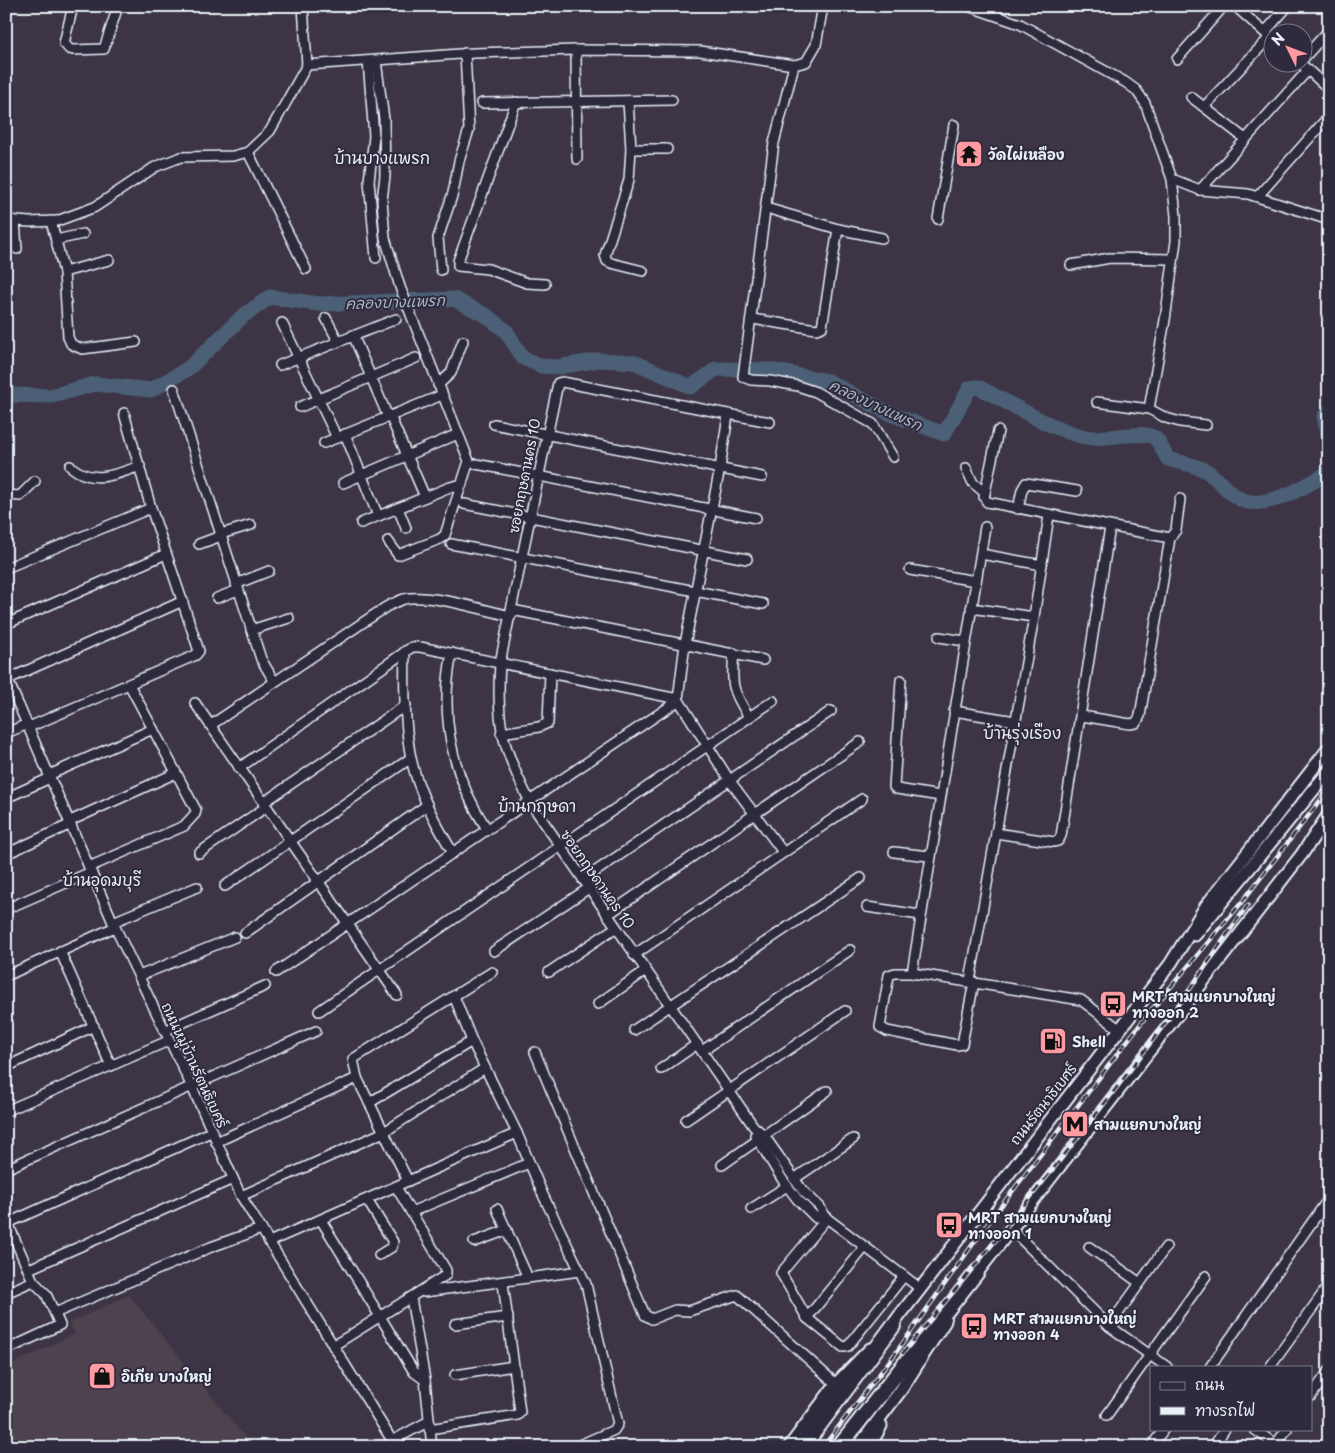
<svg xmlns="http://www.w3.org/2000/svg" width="1335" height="1453" viewBox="0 0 1335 1453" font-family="'Playpen Sans','Playpen Sans Thai',sans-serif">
<rect width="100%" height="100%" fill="#3d3545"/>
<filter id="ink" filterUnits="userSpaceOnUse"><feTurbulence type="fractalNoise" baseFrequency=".02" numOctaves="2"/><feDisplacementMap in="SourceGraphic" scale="10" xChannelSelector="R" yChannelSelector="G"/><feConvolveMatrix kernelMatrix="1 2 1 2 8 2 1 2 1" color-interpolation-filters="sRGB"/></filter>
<g filter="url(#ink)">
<polygon fill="#4e424e" points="129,1295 253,1447 6,1447 6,1367 75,1334 69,1323"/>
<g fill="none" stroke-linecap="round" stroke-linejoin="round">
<g stroke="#4c6077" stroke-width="15">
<path d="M 6,392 L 13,395 L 51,396 L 95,384 L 151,390 L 189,368 L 243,316 L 270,297 L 319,304 L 454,299 L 487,316 L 506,331 L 523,358 L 541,366 L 558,367 L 599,360 L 634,362 L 691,387 L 716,369 L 771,370 L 828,381 L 886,412 L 944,434 L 970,388 L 978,387 C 1010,403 1050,429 1085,437 C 1103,441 1146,428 1156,439 C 1161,445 1164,453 1168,459 C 1180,463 1198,465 1208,472 C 1219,480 1228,493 1240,499 C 1265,512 1308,485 1329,472"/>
<polyline points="1329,410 1324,417 1329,441"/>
</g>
<g stroke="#e8f1f8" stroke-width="12">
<g id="minor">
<polyline points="73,6 64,43 69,49 73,50 104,49 118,6"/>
<polyline points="968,6 1020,24 1125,82 1136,90 1145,103 1172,179 1176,216 1176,241 1165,320 1149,409"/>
<polyline points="1235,6 1272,39"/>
<polyline points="1265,32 1288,6"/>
<polyline points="576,50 577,159"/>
<polyline points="1177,59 1224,6"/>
<polyline points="1302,60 1329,30"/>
<polyline points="368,61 374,136 369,181 376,258"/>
<polyline points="376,61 384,119 385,176 382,200 385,238 400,287 469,461 445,535 440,539 398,555 388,541"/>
<polyline points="1299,62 1329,89"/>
<polyline points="307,65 474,53 576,50 700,51 794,65 806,62 816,45 823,6"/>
<polyline points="794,65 774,143 743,377 751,380 770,381 798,386 816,392 873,424 893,457"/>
<polyline points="1191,97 1244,138"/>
<polyline points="628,101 631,149 629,180 605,255 607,261 611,263 643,271"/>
<polyline points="516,102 458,261 458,266 488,269 527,283 545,284"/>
<polyline points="482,103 672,100"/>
<polyline points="1204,107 1270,37"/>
<polyline points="631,149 667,149"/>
<polyline points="248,152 306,269"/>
<polyline points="1172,179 1200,190 1248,194 1329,220"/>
<polyline points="1200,190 1308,70"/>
<polyline points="1258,196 1329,116"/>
<polyline points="766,208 838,229 882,238"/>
<polyline points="938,219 954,125"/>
<polyline points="6,220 29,222 57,221 95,207 155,167 181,157 233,156 248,152 270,131 307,65 303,6"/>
<polyline points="15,221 17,249"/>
<polyline points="51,221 64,272 68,337 71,344 82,349 136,342"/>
<polyline points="56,240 83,234"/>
<polyline points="1071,265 1110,258 1173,259"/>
<polyline points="441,270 438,238 453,193 459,161 469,130 465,53"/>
<polyline points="64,272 109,260"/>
<polyline points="326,318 338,341"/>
<polyline points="752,319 816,329 822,327 838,229"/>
<polyline points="282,323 337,438"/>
<polyline points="353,335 388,417"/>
<polyline points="280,365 396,319"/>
<polyline points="438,385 451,373 463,341"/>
<polyline points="174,389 261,659 274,681"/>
<polyline points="1097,402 1149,409 1166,418 1180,422 1206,425"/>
<polyline points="300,407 416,358"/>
<polyline points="728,415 720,468 685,644 678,699 730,781 783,852"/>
<polyline points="390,416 425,497"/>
<path d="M 770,422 L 562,382 L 558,383 L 500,663 C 496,725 502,747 530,802 L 754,1127 L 763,1134 L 803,1191 L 820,1207 L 824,1216 L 921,1289"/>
<polyline points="494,424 762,477"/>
<polyline points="998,431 984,497 987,502 1170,538"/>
<polyline points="345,434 378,516"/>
<polyline points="324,443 442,395"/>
<polyline points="476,464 756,518"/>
<path d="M 70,466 C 92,485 115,475 140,466"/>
<polyline points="966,468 973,483 985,493"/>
<polyline points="343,483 458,434"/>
<polyline points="6,495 20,496 35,481"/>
<polyline points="464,504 747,559"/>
<polyline points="398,508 406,528"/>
<polyline points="1018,509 1022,490 1026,483 1077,491"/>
<polyline points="361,523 450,487 462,484"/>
<polyline points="221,534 251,525"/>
<polyline points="199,544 221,536"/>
<polyline points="451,544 763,604"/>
<polyline points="981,554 1042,565"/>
<polyline points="6,568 151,508"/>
<polyline points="910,570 976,581"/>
<polyline points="236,584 269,571"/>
<polyline points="217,598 238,590"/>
<polyline points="971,608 1034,617"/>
<polyline points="512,610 763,660"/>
<polyline points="6,624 166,554"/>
<polyline points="251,630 289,618"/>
<polyline points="939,637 965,641"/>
<path d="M 405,651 C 404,686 404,724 411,758 C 418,792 436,824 453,853"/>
<path d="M 452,653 C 439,716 452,776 487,829"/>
<path d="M 734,653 C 731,685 732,690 749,717"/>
<polyline points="6,676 115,927 192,1087 241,1196 396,1447"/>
<polyline points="6,680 183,601"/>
<polyline points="901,680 894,787 897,789 940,796"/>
<polyline points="195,703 397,995"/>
<polyline points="954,711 1015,721"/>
<polyline points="1082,716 1130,724 1136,723 1140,716 1170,538 1176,530 1180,499"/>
<path d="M 211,725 L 386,607 C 392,604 398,601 404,599 C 431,593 482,610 511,616"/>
<polyline points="29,727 196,655 199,651 151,508 124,413"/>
<polyline points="6,733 28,724"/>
<polyline points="501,733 539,727 548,723 550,673"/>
<polyline points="239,768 412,647 420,647 678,699"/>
<polyline points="49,775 153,729"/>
<polyline points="6,798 50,778"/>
<polyline points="263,803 406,705"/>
<polyline points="70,821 176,773"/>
<polyline points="996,833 1054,842 1058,841 1061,836 1110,527"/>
<polyline points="894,852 929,856"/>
<polyline points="199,853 266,807"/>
<polyline points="6,854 71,824"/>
<polyline points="89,867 184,826 195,814 196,810 130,686"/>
<polyline points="583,880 831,711"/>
<polyline points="225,886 411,758"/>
<polyline points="867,907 920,915"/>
<polyline points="6,909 91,872"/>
<polyline points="607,915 860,742"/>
<polyline points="113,922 197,887"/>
<polyline points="245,933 427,805"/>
<polyline points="60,951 111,1066"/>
<polyline points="494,951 589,888"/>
<polyline points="634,955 862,799"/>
<polyline points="276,972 678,701"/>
<polyline points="549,972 615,928"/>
<polyline points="912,973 985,527"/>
<polyline points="6,976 115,927"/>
<polyline points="139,976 235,937"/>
<polyline points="970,981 1034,617 1049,515"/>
<polyline points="974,982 962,1044 957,1045 887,1031 880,1027 889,975 895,973 912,973 1081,1000 1119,1029"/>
<polyline points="454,996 472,1041 517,1133 543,1195 586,1284 618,1424 614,1430 575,1447"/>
<polyline points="598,1004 645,971"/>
<polyline points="319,1011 773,701"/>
<polyline points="634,1030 861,878"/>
<polyline points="164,1031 265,986"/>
<polyline points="702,1051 850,950"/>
<polyline points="535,1052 645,1315 652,1319 675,1310 689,1311 737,1295 836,1384"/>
<polyline points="6,1067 94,1026"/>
<polyline points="661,1069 697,1044"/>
<polyline points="369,1103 472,1041"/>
<polyline points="6,1111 168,1041"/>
<polyline points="686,1120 845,1011"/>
<polyline points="755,1135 782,1179 797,1199 816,1218 824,1216"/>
<polyline points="216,1142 357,1078"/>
<polyline points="722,1165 827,1091"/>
<polyline points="6,1169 316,1031"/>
<polyline points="794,1179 853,1139"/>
<polyline points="408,1181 357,1078 353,1059 492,972"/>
<polyline points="241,1196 384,1132 485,1068"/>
<polyline points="367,1200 393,1242 392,1247 379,1255"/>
<polyline points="497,1209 528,1278"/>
<polyline points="751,1209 787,1186"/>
<polyline points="411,1212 529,1163"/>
<polyline points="827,1218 781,1273 807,1318 843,1347 848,1346 904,1276"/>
<polyline points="6,1219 33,1281 46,1294 60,1325 6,1350"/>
<polyline points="321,1220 414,1372 425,1380"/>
<polyline points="8,1223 211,1132"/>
<polyline points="1012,1230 1109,1326 1167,1367"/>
<polyline points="269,1242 517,1133"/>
<polyline points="474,1242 507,1230"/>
<polyline points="1089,1247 1140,1283"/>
<polyline points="29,1269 233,1179"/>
<polyline points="424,1292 580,1271"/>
<polyline points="6,1293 33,1281"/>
<polyline points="411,1298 425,1380 432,1447"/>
<polyline points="55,1313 211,1247 261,1229"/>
<polyline points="807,1318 865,1247"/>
<polyline points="455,1324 508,1317"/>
<polyline points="1109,1326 1166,1247"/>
<polyline points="333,1346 446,1275 446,1270 396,1187"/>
<polyline points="1210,1367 1329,1198"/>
<polyline points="1270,1367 1329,1285"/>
<polyline points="455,1375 514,1366"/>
<polyline points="1311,1396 1329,1371"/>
<polyline points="1107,1415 1206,1276"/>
<polyline points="429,1429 518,1415 520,1412 503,1283"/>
<polyline points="1254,1429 1279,1447"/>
<polyline points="392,1441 429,1421"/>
<polyline points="1151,1447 1164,1429"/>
<polyline points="1213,1447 1225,1429"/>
<polyline points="1274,1447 1287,1429"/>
</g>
</g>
<g stroke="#e8f1f8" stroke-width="15">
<g id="major">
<polyline points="1195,935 1329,771"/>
<polyline points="973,1278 1302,854 1329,814"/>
<polyline points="887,1332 1171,963 1206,906 1329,748"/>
<polyline points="789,1447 836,1384 870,1349"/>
<polyline points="858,1447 901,1390 945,1321"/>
<polyline points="869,1447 881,1426"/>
</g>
</g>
<g stroke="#e8f1f8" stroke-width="18">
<g id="highway">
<polyline points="803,1447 893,1326"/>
<polyline points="839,1447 977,1272"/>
</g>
</g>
<use href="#minor" stroke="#2f2a3d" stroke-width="9"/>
<use href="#major" stroke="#2f2a3d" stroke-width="11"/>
<use href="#highway" stroke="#2f2a3d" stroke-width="14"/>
<g stroke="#e8f1f8" stroke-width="4.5">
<g id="rail">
<path d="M 902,1354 C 1000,1236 1098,1116 1188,992 C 1208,963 1227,933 1248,905"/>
<polyline points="823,1447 895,1354 985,1227 1148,1014 1242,902 1329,789"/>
</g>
</g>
<use href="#rail" stroke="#2f2a3d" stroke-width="2.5" stroke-dasharray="8" stroke-linecap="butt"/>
</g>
</g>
<defs>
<g id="temple-square" transform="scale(1.4375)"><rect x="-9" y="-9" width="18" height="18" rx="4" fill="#ff9aa2" stroke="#2f2a3d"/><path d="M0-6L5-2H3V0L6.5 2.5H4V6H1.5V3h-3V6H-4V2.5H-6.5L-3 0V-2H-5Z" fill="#111"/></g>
<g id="bus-square" transform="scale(1.4375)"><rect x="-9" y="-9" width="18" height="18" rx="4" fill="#ff9aa2" stroke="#2f2a3d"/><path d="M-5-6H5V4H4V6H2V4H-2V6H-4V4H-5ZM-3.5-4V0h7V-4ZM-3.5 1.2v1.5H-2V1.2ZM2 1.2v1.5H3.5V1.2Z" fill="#111"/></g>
<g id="fuel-square" transform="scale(1.4375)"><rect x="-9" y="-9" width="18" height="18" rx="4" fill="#ff9aa2" stroke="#2f2a3d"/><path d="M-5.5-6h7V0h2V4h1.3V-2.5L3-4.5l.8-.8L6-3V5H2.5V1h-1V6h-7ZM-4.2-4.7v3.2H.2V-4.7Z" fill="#111"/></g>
<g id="metro-square" transform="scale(1.4375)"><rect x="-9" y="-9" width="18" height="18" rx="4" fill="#ff9aa2" stroke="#2f2a3d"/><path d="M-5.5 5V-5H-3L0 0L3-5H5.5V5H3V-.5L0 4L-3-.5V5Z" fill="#111"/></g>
<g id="shop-square" transform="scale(1.4375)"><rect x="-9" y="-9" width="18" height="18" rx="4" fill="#ff9aa2" stroke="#2f2a3d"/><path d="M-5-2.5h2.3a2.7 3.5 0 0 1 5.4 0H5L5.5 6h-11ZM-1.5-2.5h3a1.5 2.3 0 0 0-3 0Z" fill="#111"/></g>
</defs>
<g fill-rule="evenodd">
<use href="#temple-square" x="969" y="154"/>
<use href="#bus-square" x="1113" y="1004"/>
<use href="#fuel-square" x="1053" y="1041"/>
<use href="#metro-square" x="1075" y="1124"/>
<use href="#bus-square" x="949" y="1225"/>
<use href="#bus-square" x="974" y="1326"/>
<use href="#shop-square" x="102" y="1376"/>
</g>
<g text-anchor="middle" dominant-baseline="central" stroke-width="4" stroke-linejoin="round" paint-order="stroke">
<g font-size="14" font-weight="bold" fill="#e8f1f8" stroke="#2f2a3d" text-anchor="start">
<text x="988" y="154">วัดไผ่เหลือง</text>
<text x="1132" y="996">MRT สามแยกบางใหญ่<tspan x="1132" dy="16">ทางออก 2</tspan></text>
<text x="1072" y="1041">Shell</text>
<text x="1094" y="1124">สามแยกบางใหญ่</text>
<text x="968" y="1217">MRT สามแยกบางใหญ่<tspan x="968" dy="16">ทางออก 1</tspan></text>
<text x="993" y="1318">MRT สามแยกบางใหญ่<tspan x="993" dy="16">ทางออก 4</tspan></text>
<text x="121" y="1376">อิเกีย บางใหญ่</text>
</g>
<g font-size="14" fill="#e8f1f8" stroke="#2f2a3d">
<text transform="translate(524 476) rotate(-79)">ซอยกฤษดานคร 10</text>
<text transform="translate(598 879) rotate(55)">ซอยกฤษดานคร 10</text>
<text transform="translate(195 1065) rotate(65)">ถนนหมู่บ้านรัตนธิเบศร์</text>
<text transform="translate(1043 1104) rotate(-52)">ถนนรัตนาธิเบศร์</text>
</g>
<g font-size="15" font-style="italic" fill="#aab7c4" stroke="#2f2a3d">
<text transform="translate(395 301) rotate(-2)">คลองบางแพรก</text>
<text transform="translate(876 404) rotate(25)">คลองบางแพรก</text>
</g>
<g font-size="16" fill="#e8f1f8" stroke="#2f2a3d">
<text x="382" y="157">บ้านบางแพรก</text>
<text x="1022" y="732">บ้านรุ่งเรือง</text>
<text x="537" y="805">บ้านกฤษดา</text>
<text x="102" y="879">บ้านอุดมบุรี</text>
</g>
</g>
<rect width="1335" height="1453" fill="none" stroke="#2f2a3d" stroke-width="25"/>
<rect x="12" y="12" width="1310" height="1428" fill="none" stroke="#e8f1f8" stroke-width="2" filter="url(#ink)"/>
<rect x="1150" y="1366" width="162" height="65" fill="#2f2a3d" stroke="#797a88"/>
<rect x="1160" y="1382" width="25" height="8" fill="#2f2a3d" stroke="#797a88"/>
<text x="1195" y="1390" font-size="15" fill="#e8f1f8">ถนน</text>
<rect x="1160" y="1407" width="25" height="8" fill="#e8f1f8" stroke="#797a88"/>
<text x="1195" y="1416" font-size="15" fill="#e8f1f8">ทางรถไฟ</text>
<g transform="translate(1288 48) rotate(312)"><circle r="24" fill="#2f2a3d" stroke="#797a88"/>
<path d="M0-4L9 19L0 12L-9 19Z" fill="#ff9aa2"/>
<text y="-8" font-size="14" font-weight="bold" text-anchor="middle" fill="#e8f1f8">N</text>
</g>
</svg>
